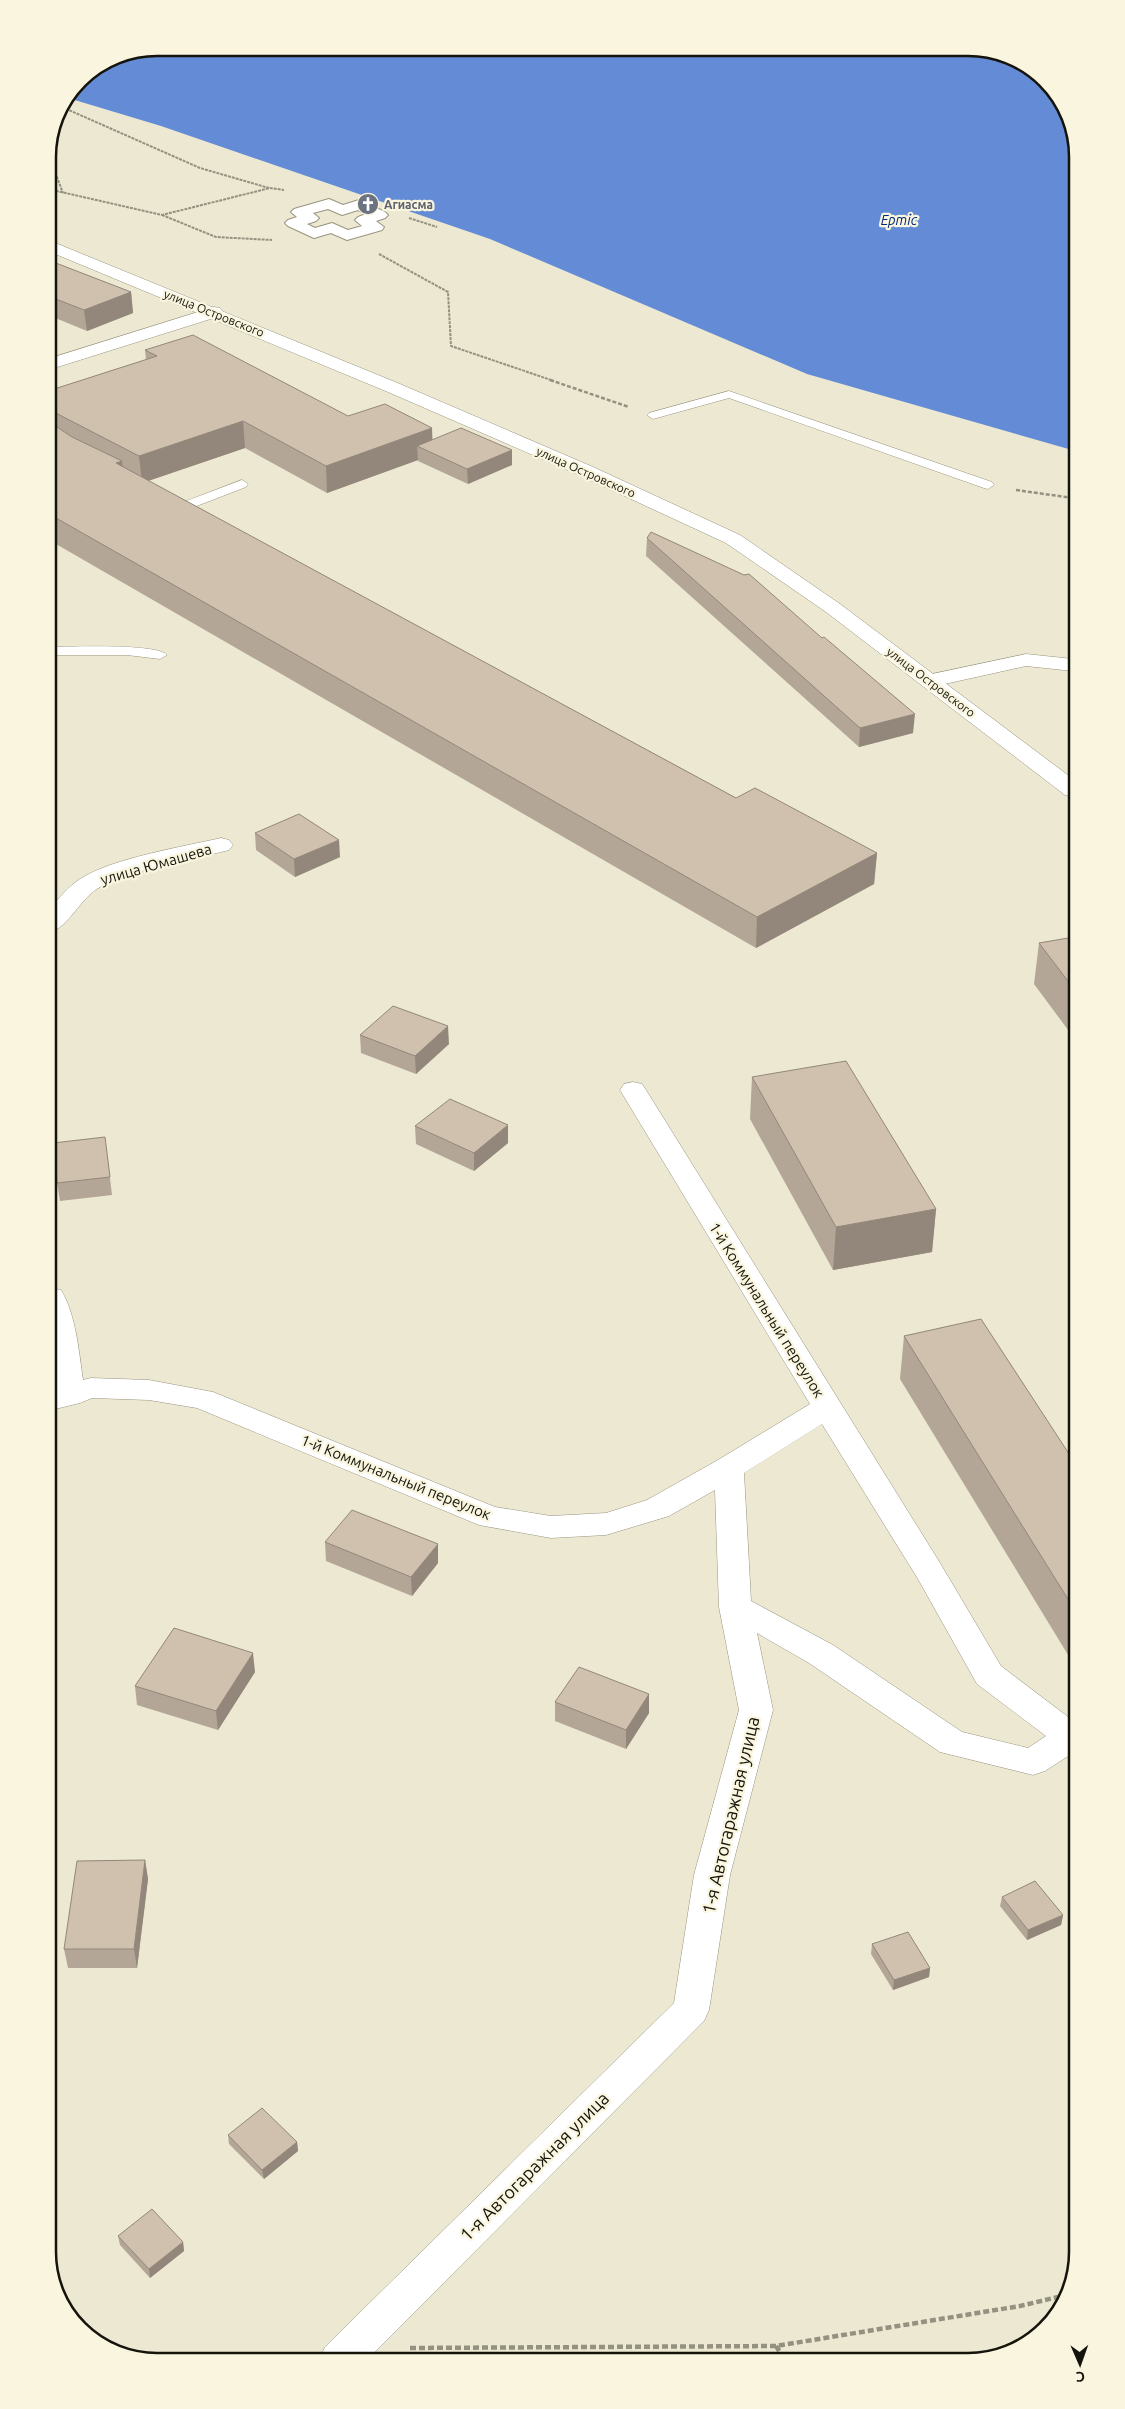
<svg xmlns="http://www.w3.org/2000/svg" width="1125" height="2409" viewBox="0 0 1125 2409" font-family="Ubuntu,sans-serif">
<rect width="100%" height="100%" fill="#ece8d1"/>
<path fill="#638bd6" d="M 158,48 L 975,48 L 1034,70 L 1072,122 L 1072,450 L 807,374 L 490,239 L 161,126 L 68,98 C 93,61 116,56 158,48 Z"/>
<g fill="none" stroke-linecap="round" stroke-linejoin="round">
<g stroke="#999580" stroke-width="1">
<g id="service">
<polygon points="729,391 992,482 994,485 988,489 984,488 729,398 653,419 647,415 649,413"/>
<polygon points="242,480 248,484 246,487 181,512 173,512 163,504 169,500 178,504"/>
<path d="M 49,647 C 68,647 157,643 167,655 L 160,659 L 127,655 L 49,655 Z"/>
</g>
</g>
<g stroke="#999580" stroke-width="2">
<path id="pedestrian" d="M 329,199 L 343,205 L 359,200 L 385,212 L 388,215 L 385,218 L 376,221 L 384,227 L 382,230 L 347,240 L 331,233 L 314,238 L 288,226 L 285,223 L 288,220 L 297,217 L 291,212 L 294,209 ZM 328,209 L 342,215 L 358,210 L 366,214 L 358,217 L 355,220 L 362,226 L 348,230 L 332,223 L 315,228 L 307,224 L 316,221 L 319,218 L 313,213 Z"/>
</g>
<g stroke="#999580" stroke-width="1">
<g id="minor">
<polygon points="214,307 220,308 223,312 220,316 48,370 48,359"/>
<polygon points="1026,654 1073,659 1073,671 1026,666 931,687 923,686 920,681 923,676"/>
<path d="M 221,838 L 229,840 L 233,845 L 229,850 C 186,861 140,867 100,887 C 81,897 68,928 50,932 L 50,909 C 59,898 68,887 80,879 C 113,858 182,847 221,838 Z"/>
<path d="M 633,1082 L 642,1084 L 646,1090 L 940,1563 L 1001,1666 L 1076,1723 L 1076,1751 L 1045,1771 L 1033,1775 L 940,1752 L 809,1663 L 757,1633 L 773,1710 L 730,1875 L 709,2010 L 704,2021 L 367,2360 L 319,2360 L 325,2347 L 674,2003 L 694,1875 L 739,1710 L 719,1607 L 715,1490 L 669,1516 L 606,1535 L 551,1538 L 479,1525 L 197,1408 L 149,1400 L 92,1398 L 80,1403 L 51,1410 L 51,1390 L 54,1389 L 51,1362 L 51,1288 L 61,1290 C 76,1314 79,1353 83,1380 L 91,1378 L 149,1380 L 213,1392 L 495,1507 L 551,1516 L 606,1513 L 647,1500 L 718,1460 L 810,1404 L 620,1090 L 624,1084 ZM 822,1424 L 918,1579 L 977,1684 L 1046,1736 L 1028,1748 L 962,1732 L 833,1645 L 751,1601 L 744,1473 Z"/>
</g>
</g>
<g stroke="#999580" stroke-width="1">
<polygon id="secondary" points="48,240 400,384 593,467 740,535 840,604 1073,779 1073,797 1065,795 826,612 726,543 579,475 388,392 48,251"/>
</g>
<g stroke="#949180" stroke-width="2" stroke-dasharray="3 1" stroke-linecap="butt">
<polyline points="62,107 200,168 269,188"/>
<polyline points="48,154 63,193"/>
<polyline points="48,189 162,215 270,188 284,190"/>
<polyline points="162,215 216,237 272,240"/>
<polyline points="409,218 437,227"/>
<polyline points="379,254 448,292 451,346 554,381"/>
</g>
<g stroke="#949180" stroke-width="2.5" stroke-dasharray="4 2" stroke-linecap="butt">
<polyline points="550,380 629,407"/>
<polyline points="1016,490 1073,498"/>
</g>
<g stroke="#949180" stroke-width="4.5" stroke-dasharray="6 3" stroke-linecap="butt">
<polyline points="776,2346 783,2357"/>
<polyline points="410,2348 776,2346 1020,2306 1062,2296"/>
</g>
<use href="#service" fill="#fff" fill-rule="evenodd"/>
<use href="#pedestrian" fill="#fff" fill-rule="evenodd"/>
<use href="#minor" fill="#fff" fill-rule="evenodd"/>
<use href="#secondary" fill="#fff" fill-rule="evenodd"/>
</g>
<g fill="#b3a696">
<polygon points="48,260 131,292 133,313 87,331 48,315"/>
<polygon points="145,350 348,416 432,428 432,440 512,450 512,465 468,484 418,461 418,460 327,493 245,448 148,481 736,798 877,853 874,884 756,948 49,540 48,391 146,360"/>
<polygon points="647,538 913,733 859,747 646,556"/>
<polygon points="255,833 340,857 295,877 256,850"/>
<polygon points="1074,937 1074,1038 1034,984 1039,943"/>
<polygon points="360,1035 449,1044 416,1074 361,1053"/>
<polygon points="752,1077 936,1209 932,1252 833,1270 750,1119"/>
<polygon points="415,1126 508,1143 474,1171 416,1144"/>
<polygon points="105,1137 112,1195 60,1201 57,1183"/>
<polygon points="904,1336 1075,1463 1076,1668 900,1379"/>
<polygon points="325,1542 438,1563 412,1596 326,1561"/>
<polygon points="255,1672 218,1730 137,1705 135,1686"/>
<polygon points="649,1694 649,1713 626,1749 555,1721 555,1702"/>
<polygon points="145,1860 148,1879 137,1968 68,1968 64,1949"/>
<polygon points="1002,1897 1063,1915 1061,1925 1027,1940 1000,1906"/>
<polygon points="872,1944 930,1968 929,1977 893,1990 871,1954"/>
<polygon points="228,2135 297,2142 298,2151 264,2179 229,2144"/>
<polygon points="118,2236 183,2242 184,2251 150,2278 120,2245"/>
</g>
<g fill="#92877a">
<polygon points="131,292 133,313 87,331 84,310"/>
<polygon points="243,421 245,448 142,483 139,456"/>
<polygon points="432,428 433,453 417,446 418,460 327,493 326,466"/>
<polygon points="512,450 512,465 468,484 467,469"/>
<polygon points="122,461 125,489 116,463"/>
<polygon points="915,714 913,733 859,747 860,728"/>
<polygon points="339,840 340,857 295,877 294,859"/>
<polygon points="877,853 874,884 756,948 757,917"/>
<polygon points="448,1026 449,1044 416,1074 415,1056"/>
<polygon points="508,1125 508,1143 474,1171 474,1153"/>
<polygon points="936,1209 932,1252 833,1270 836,1227"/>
<polygon points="438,1544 438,1563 412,1596 411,1577"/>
<polygon points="253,1653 255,1672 218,1730 216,1711"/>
<polygon points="649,1694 649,1713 626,1749 626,1730"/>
<polygon points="145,1860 148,1879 137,1968 134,1949"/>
<polygon points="1063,1915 1061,1925 1027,1940 1028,1930"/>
<polygon points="930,1968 929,1977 893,1990 894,1980"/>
<polygon points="297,2142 298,2151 264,2179 262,2170"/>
<polygon points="183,2242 184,2251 150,2278 149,2269"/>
</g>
<g fill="#d0c1af" stroke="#92877a">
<polygon points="48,260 131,292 84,310 48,296"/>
<polygon points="193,335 348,416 385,404 432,428 326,466 243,421 139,456 48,409 48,391 157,356 145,350"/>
<polygon points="48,421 72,437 122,461 116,463 736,798 755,788 877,853 757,917 49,514"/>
<polygon points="461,428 512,450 467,469 417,446"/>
<polygon points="651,532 744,575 749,574 822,638 824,637 915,714 860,728 647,538"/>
<polygon points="299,814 339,840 294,859 255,833"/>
<polygon points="1074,937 1074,989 1039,943"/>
<polygon points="393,1006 448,1026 415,1056 360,1035"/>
<polygon points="846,1061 936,1209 836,1227 752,1077"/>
<polygon points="450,1099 508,1125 474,1153 415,1126"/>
<polygon points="105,1137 110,1177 57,1183 53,1143"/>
<polygon points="981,1319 1075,1463 1076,1612 904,1336"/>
<polygon points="352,1510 438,1544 411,1577 325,1542"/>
<polygon points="174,1628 253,1653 216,1711 135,1686"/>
<polygon points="579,1667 649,1694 626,1730 555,1702"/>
<polygon points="145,1860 134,1949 64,1949 77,1861"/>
<polygon points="1035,1881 1063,1915 1028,1930 1002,1897"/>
<polygon points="908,1932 930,1968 894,1980 872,1944"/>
<polygon points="262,2108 297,2142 262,2170 228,2135"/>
<polygon points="152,2209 183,2242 149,2269 118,2236"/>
</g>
<defs>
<g id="church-disc" transform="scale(1.125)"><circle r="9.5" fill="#6b7280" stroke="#f9f5de"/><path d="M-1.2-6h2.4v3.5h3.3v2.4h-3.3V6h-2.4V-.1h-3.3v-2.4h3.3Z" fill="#fff"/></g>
</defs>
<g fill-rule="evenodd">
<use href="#church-disc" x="368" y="204"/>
</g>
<g text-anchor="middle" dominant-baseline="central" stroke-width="4.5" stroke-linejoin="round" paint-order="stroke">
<g font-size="12" font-weight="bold" fill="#5b616d" stroke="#f9f5de" text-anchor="start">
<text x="384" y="204">Агиасма</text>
</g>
<g font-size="12" fill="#15140c" stroke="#f9f5de">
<text transform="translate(214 313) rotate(22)">улица Островского</text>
<text transform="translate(586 472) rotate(24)">улица Островского</text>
<text transform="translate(931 682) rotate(37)">улица Островского</text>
</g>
<g font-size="14" font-style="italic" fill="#00277d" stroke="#f9f5de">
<text x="899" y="220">Ертіс</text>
</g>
<g font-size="15" fill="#15140c" stroke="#f9f5de">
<text transform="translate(156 864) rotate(-16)">улица Юмашева</text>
<text transform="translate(767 1310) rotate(58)">1-й Коммунальный переулок</text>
<text transform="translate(396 1477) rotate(22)">1-й Коммунальный переулок</text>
</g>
<g font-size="18" fill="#15140c" stroke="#f9f5de">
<text transform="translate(730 1815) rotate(-77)">1-я Автогаражная улица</text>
<text transform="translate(534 2166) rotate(-45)">1-я Автогаражная улица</text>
</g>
</g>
<path d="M0 0H1125V2409H0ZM157 56H968A101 101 0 0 1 1069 157V2252A101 101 0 0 1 968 2353H157A101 101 0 0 1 56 2252V157A101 101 0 0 1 157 56Z" fill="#f9f5de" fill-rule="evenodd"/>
<path fill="none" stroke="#15140c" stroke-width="2.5" d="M157 56H968A101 101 0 0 1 1069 157V2252A101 101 0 0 1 968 2353H157A101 101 0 0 1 56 2252V157A101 101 0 0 1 157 56Z"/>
<g transform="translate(1080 2364) rotate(178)" stroke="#f9f5de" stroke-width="4" paint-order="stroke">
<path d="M0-4L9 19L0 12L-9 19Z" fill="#15140c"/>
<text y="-8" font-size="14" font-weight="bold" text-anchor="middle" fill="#15140c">С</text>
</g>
</svg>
